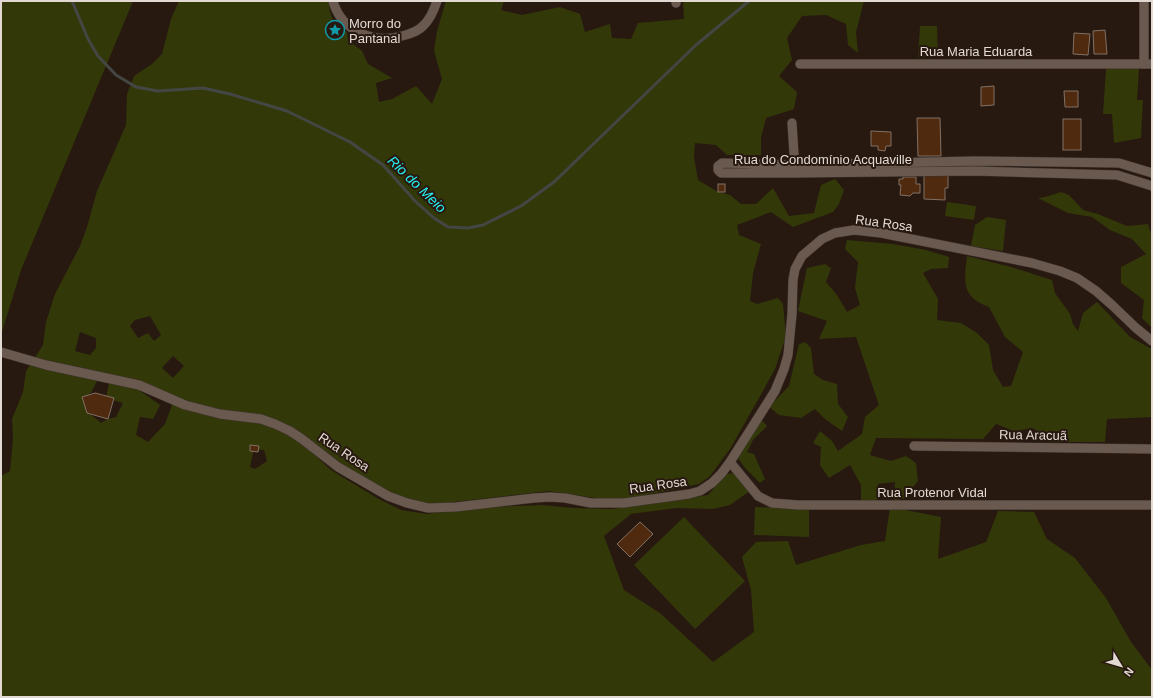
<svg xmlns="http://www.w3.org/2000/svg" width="1153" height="698" viewBox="0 0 1153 698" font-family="Arial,sans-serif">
<rect width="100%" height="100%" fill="#271910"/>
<g fill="#333809" fill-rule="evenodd">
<polygon points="1,1 133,1 21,270 1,335"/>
<path d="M 179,1 L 330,1 C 328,8 331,18 336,24 C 339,27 344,30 347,32 L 348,40 L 362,51 L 368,64 L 392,78 L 376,83 L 379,102 L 392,99 L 416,86 L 432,104 L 442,79 L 434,51 L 437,31 L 446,1 L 504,1 L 501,10 L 522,15 L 560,7 L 580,14 L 585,32 L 610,24 L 612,38 L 631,39 L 638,23 L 684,19 L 683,1 L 864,1 L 856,32 L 858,53 L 848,45 L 846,24 L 826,15 L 802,16 L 787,38 L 792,60 L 779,76 L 797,92 L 794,109 L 766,118 L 761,138 L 761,155 L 727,155 L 716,145 L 695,143 L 694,157 L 698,180 L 718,192 L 730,195 L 741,204 L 756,204 L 773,188 L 789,216 L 814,213 L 821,185 L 835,179 L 844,190 L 839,204 L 833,212 L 793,227 L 771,212 L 737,225 L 739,235 L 761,244 L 753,273 L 750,301 L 757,304 L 778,298 L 783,304 L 786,336 L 775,369 L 759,398 L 730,449 L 710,476 L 699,484 L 632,498 L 602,499 L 549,491 L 436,504 L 422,502 L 390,493 L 342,467 L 287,424 L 287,433 L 309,450 L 331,470 L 377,498 L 401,510 L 427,514 L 464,508 L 542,505 L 574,508 L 611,509 L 645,505 L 708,495 L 726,474 L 734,473 L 750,491 L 730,505 L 713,509 L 676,508 L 631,514 L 604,536 L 624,590 L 660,613 L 713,662 L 754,632 L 751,590 L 742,557 L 756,542 L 788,541 L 796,565 L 861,545 L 885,541 L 890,507 L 941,517 L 938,559 L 986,542 L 998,511 L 1034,512 L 1047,539 L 1075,558 L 1106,598 L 1131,642 L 1152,670 L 1152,697 L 1,697 L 1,476 L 10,471 L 13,438 L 12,419 L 23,392 L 26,371 L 43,345 L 46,322 L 55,294 L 80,246 L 87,227 L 97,191 L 126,125 L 127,94 L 134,76 L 152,64 L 162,54 L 171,19 ZM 150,316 L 161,335 L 154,341 L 148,333 L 138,338 L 130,326 L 135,320 ZM 80,332 L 96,338 L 96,348 L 90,355 L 75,351 ZM 173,356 L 184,366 L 173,378 L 162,368 ZM 87,370 L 140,380 L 172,405 L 165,424 L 148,442 L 136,435 L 140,417 L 153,419 L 160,405 L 133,386 L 109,383 L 106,398 L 123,403 L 116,417 L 108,419 L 101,423 L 89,413 L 85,399 L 92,391 L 98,379 L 88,379 ZM 254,449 L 264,450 L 267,461 L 255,469 L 250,467 Z"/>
<polygon points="920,26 937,26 938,57 918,57"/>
<polygon points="1106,69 1139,69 1137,100 1143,100 1141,138 1114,143 1112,114 1103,114"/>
<polygon points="1061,192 1069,195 1083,210 1098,214 1127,226 1148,224 1152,237 1152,328 1142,318 1144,300 1121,283 1121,267 1146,254 1132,239 1110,230 1092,217 1068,213 1038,198 1045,197"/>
<polygon points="947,202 976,206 974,220 945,216"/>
<polygon points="987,217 1006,220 1003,251 971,246 975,225"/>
<path d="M 847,240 L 893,244 L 926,250 L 949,257 L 948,268 L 931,269 L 923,273 L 938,299 L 937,320 L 961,323 L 977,333 L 989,345 L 993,370 L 1003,387 L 1011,386 L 1023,352 L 1005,337 L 989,307 C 961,297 964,281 967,256 L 1011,267 L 1052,280 L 1055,293 L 1070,314 L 1073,324 L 1078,331 L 1083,313 L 1097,302 L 1130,337 L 1152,349 L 1152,417 L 1107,419 L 1105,442 L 1053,442 L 1033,428 L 1014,431 L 996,424 L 983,439 L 876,438 L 870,455 L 891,461 L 906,456 L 916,463 L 918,481 L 913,487 L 909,498 L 894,500 L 895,482 L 878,484 L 877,501 L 861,500 L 861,485 L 850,465 L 829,478 L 820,465 L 821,447 L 813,443 L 820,431 L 832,441 L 838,451 L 862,434 L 865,417 L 879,405 L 856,337 L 819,339 L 827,321 L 798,311 L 807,268 L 825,264 L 831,268 L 826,282 L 837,295 L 847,312 L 860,305 L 855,288 L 858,262 L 845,249 Z"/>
<polygon points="805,342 811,348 814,374 823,380 837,384 838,404 848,417 842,431 825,419 815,409 801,418 779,415 769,407 789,386 799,344"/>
<polygon points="761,419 767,426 753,440 747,452 754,454 765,479 760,483 745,468 737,457"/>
<polygon points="755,507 809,508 809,537 754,535"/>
<polygon points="684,517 745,581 695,629 634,565"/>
</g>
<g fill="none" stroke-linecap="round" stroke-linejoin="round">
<polyline stroke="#444644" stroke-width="3" points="72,1 88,39 98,56 116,75 136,87 158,91 203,88 230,94 287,111 350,142 383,165 415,201 434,218 448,227 468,228 483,225 521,206 554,182 696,45 749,1"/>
</g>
<g fill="#4f2a0f" stroke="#817064">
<polygon points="1105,30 1107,54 1094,54 1093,31"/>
<polygon points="1074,33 1090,34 1088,55 1073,54"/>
<polygon points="994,86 994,105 981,106 981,87"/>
<polygon points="1064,91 1078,91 1078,107 1065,107"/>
<polygon points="917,118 940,118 941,156 918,156"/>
<rect x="1063" y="119" width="18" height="31"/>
<polygon points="871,131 891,132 891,146 886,146 885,151 878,150 878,146 871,146"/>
<polygon points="924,173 948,175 948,188 945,188 945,200 924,199"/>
<polygon points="903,177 916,177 916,184 920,184 920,193 913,193 910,196 900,195 901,185 899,185 899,179 903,179"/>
<rect x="718" y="184" width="7" height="8"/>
<polygon points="95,393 114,398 108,419 87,413 82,397"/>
<polygon points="250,445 259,446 258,452 250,451"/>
<polygon points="640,522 653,534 630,557 617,544"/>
</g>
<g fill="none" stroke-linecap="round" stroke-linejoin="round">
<g stroke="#3e342f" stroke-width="10">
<g id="street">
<path d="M 333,1 C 341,31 374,44 402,36 C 410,34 419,31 424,25 C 431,18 434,10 437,1"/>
<polyline points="676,1 676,3"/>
<polyline points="800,64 1152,64"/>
<polyline points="1144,64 1144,1"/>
<polyline points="792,123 795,170"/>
<polyline points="1152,173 1119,163 974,161 794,165 722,163 718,166 718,170 721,173 795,173 974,171 1117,175 1152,186"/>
<polyline points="1,352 46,365 139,385 185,405 220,414 261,419 275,424 290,431 302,439 338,467 388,496 407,503 428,508 456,507 534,498 550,497 565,498 591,503 624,503 689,494 700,491 712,483 721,474 730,462 775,391 784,369 788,355 792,314 793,280 795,269 802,256 822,239 835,233 854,230 881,233 1032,263 1060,271 1077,278 1096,291 1112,305 1136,328 1152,341"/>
<polyline points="914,446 1152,449"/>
<polyline points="730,462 758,496 772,503 798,505 1152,505"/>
</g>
</g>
<use href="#street" stroke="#6a594e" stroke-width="9"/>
</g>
<defs>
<g id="sight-ring" transform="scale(1)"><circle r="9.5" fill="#271910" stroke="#0f9aa8" stroke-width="1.5"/><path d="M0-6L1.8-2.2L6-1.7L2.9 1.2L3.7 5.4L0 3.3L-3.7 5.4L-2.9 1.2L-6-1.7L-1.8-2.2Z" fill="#0f9aa8"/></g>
</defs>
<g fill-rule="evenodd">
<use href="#sight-ring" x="335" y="30"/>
</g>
<g text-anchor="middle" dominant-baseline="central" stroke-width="4" stroke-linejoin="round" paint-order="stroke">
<g font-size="13" fill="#e3d9d3" stroke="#271910" text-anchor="start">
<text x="349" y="23">Morro do<tspan x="349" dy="15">Pantanal</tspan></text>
</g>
<g font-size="13" fill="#e3d9d3" stroke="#271910">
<text x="976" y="51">Rua Maria Eduarda</text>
<text x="823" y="159">Rua do Condomínio Acquaville</text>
<text transform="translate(884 223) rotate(8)">Rua Rosa</text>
<text transform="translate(1033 435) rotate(1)">Rua Aracuã</text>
<text transform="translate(344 452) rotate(34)">Rua Rosa</text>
<text transform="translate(658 485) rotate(-8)">Rua Rosa</text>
<text x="932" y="492">Rua Protenor Vidal</text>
</g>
<g font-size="14" font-style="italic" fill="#28eff1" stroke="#271910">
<text transform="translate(417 184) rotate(44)">Rio do Meio</text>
</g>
</g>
<rect width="1153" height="698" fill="none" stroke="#e3d9d3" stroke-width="4"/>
<g transform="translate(1121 666) rotate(128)" stroke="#271910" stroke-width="3" paint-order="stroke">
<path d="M0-3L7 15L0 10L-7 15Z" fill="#e3d9d3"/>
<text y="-6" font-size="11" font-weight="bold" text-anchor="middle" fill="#e3d9d3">N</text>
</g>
</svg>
